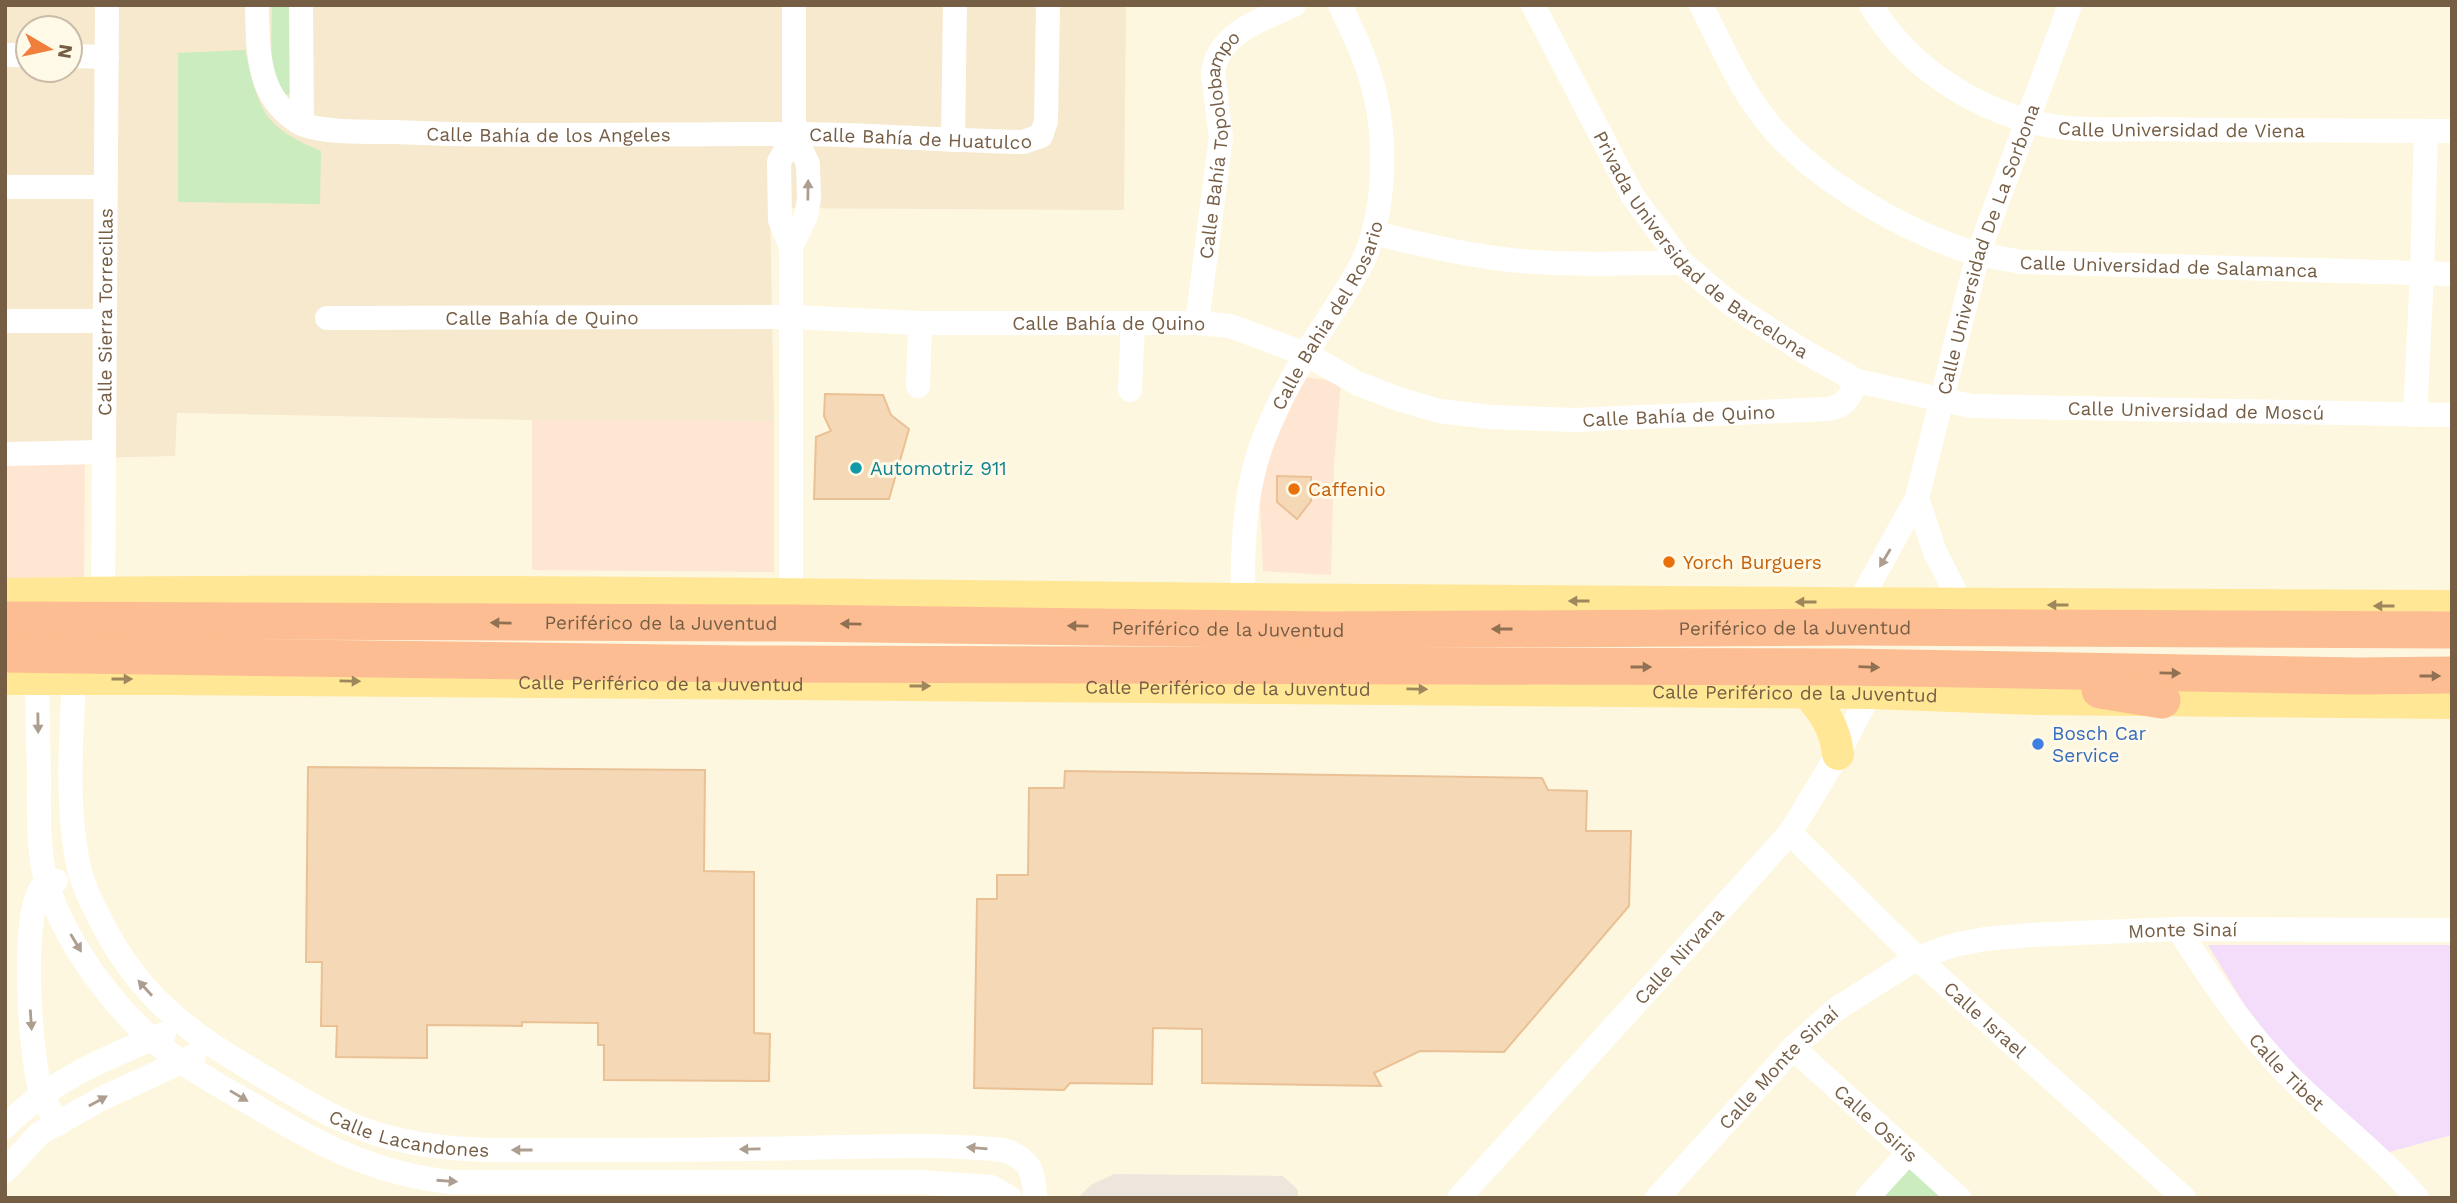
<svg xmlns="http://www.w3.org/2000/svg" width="2457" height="1203" viewBox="0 0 2457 1203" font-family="'Work Sans',sans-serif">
<rect width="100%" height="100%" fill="#fef7e0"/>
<path fill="#f6e9ce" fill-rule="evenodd" d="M 5,5 L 1126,5 L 1124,210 L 770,208 L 774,421 L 532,420 L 177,413 L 175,456 L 5,460 ZM 28,28 L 70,28 L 70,70 L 28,70 Z"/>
<g fill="#ffe6d3">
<polygon points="1304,377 1341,382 1334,466 1331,575 1263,571 1259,484 1276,429"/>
<polygon points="532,420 774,421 774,572 532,570"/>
<polygon points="85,458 84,580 5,582 5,460"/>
</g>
<polygon fill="#ece6dc" points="1114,1174 1283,1176 1298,1190 1298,1198 1077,1198 1091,1185"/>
<polygon fill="#f3ddfa" points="2208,945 2452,945 2452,1135 2385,1153 2267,1042"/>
<g fill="#caecbe">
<polygon points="272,5 293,5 293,86 289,95 282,94 271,72"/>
<path d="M 245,50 C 259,110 262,127 321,151 L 320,204 L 178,202 L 178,53 Z"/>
<polygon points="1905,1162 1941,1198 1871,1198"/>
</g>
<g fill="#f5d8b5" stroke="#e9c195" stroke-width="2">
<polygon points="825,394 883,395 891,415 909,429 889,499 814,499 816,437 831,431 824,416"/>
<polygon points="1277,476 1311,477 1311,501 1297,519 1277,502"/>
<polygon points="308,767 705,770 704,871 754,872 754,1033 770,1034 769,1081 604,1080 604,1045 598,1045 598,1023 522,1022 522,1026 427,1025 427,1058 336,1057 337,1026 321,1026 322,962 306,962"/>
<polygon points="1065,771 1542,778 1548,790 1587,791 1586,831 1631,831 1629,906 1504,1052 1420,1051 1374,1073 1381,1086 1202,1083 1202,1029 1153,1028 1152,1084 1070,1083 1064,1090 974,1088 977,899 997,899 997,875 1028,875 1029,788 1064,788"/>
</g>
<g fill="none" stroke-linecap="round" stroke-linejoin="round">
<g stroke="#fff" stroke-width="24">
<path id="s1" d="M 257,5 C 258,49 256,98 300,123 C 318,133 371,132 394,132 C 526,138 658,133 790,134 C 868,134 946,141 1023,142 L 1041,136 L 1046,121 L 1048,5"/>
<polyline points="301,5 302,124"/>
<path id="s2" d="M 1533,5 L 1632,195 L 1682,263 L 1731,304 L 1800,349 L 1857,381 L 1971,406 L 2452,415"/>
<path id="s3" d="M 1701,5 C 1723,48 1742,94 1774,130 C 1820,183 1911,235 1978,254 C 1992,257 2007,259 2021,262 L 2452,274"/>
<path id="s4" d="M 1871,5 C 1905,62 1962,101 2025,120 C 2067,133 2115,129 2158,129 C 2256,131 2354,130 2452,131"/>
<polyline points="5,55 28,55"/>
<polyline points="70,56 107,57"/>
<polyline points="953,140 955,5"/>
<polyline points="5,187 105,187"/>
<path d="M 1374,233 C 1419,244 1465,255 1511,260 C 1567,266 1626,263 1682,263"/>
<polyline points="791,247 806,216 809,199 808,164 794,134 794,5"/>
<path id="s5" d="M 327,318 L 790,317 L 920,323 L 1197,323 L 1230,326 L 1306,354 L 1357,383 L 1395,398 L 1439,411 L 1490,417 L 1575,420 L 1827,409 C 1846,407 1850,396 1857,381"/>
<polyline points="5,321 104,321"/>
<path id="s6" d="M 1197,323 L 1221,137 L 1213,74 C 1216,34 1262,19 1294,5"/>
<polyline points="918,386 920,323"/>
<polyline points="1130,390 1133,323"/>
<polyline points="2415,415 2422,273 2426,131"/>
<polyline points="5,454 103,452"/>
<polyline points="1917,498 1935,552 1962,605 1962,617"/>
<path id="s7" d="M 103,611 L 107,5"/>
<polyline points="791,612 791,247 780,220 779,162 794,134"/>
<path id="s8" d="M 1242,614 C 1243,557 1242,495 1263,441 C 1274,412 1289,383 1305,356 C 1323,325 1344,297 1361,265 C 1385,218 1387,145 1375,94 C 1368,63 1354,34 1340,5"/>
<path id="s9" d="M 1857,616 L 1859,603 L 1917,498 L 1978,254 L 2070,5"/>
<path d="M 37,662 C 37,699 38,736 39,773 C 39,809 37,850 47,884 C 68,950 125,1025 183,1063 C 206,1079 231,1092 255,1106 C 320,1145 375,1174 451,1182 L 918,1182 L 991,1187 L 1010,1198"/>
<path id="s10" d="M 75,663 C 72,726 65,800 78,863 C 81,881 90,899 98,915 C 132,986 178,1026 244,1065 C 285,1089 332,1120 377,1134 C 442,1154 510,1150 577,1150 C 652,1150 727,1150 802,1148 C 869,1147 936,1143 1003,1150 C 1030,1159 1034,1170 1035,1198"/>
<path id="s11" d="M 1790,833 L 1917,958 L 2184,1198"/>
<path d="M 56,881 C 50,882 46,882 42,887 C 20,914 30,1062 42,1095 C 46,1105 53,1114 58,1124"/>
<path id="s12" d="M 2178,929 C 2214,984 2249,1037 2296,1083 C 2335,1121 2381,1156 2417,1198"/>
<path id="s13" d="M 1793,1048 L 1959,1198"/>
<path d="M 5,1127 C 48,1082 107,1057 164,1034"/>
<polyline points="5,1171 40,1133 103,1098 194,1056"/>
<path id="s14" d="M 1459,1198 L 1790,833 L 1838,754 L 1870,693"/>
<path id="s15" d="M 1657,1198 L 1793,1048 L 1835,1010 L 1917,958 L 1954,945 L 1985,939 L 2029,935 L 2178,929 L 2452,930"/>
<polyline points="1867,1198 1909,1152"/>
</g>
<g stroke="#ffe796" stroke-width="32">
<path d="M 5,594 C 419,588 833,595 1247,599 C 1649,602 2050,605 2452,606"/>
<path id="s16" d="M 5,679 L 174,679 L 1870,693 L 2035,699 L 2452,703"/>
<path d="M 1807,693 C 1824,711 1835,728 1838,754"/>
</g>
<g stroke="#fdbd92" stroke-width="37">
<path id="s17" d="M 5,620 L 790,623 L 1327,630 L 1856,627 L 2452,630"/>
<polyline points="5,654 742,664 1846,667 2358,676 2452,675"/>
<polyline points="2100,690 2162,700"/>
</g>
</g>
<defs><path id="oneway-solid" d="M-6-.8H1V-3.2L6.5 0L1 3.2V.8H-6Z" transform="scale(1.75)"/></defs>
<g fill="#ad9e8f">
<use href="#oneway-solid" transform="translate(808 190) rotate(-89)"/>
<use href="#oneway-solid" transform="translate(1885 558) rotate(121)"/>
<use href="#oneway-solid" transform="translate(38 723) rotate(89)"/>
<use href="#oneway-solid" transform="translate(76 943) rotate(59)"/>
<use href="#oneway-solid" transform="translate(145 988) rotate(-132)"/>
<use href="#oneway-solid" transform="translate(31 1020) rotate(86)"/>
<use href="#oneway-solid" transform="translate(239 1096) rotate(31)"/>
<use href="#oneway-solid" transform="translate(98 1101) rotate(-29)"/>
<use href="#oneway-solid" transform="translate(977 1148) rotate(-175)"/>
<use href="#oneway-solid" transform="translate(750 1149) rotate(179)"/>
<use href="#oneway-solid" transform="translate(522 1150) rotate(180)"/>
<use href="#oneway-solid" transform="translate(447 1181) rotate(4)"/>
</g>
<g fill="#9f875d">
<use href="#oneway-solid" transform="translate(1579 601) rotate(-180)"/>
<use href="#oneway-solid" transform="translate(1806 602) rotate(-180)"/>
<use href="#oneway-solid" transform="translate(2058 605) rotate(-180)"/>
<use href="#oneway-solid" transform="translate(2384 606) rotate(-180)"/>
<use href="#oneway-solid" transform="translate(122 679)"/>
<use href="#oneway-solid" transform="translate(350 681) rotate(1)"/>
<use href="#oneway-solid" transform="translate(920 686)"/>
<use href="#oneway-solid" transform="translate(1417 689) rotate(1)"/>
</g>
<g fill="#917154">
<use href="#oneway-solid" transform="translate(501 623) rotate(-179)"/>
<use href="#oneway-solid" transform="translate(851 624) rotate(-179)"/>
<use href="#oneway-solid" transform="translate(1078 626) rotate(-179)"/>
<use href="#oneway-solid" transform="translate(1502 629) rotate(180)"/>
<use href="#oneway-solid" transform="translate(1641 667)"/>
<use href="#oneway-solid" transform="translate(1869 667) rotate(2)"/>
<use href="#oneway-solid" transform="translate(2170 673) rotate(1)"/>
<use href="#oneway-solid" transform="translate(2430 676)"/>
</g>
<circle fill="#0f9aa8" stroke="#fff9e8" stroke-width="2.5" cx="856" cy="468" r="7"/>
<g fill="#e8710a" stroke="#fff9e8" stroke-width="2.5">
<circle cx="1294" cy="489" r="7"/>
<circle cx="1669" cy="562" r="7"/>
</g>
<circle fill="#3f7fe0" stroke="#fff9e8" stroke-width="2.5" cx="2038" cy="744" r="7"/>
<g text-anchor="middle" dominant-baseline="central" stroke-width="6" stroke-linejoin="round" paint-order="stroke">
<g font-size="19" fill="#765e45" stroke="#fff9e8">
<text stroke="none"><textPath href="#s4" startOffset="354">Calle Universidad de Viena</textPath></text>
<text stroke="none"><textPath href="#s1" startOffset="382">Calle Bahía de los Angeles</textPath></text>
<text stroke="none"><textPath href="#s1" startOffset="754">Calle Bahía de Huatulco</textPath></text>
<text stroke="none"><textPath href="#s6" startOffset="182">Calle Bahía Topolobampo</textPath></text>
<text stroke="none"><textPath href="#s2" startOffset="298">Privada Universidad de Barcelona</textPath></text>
<text stroke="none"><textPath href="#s9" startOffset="392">Calle Universidad De La Sorbona</textPath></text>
<text stroke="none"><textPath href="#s3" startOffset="578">Calle Universidad de Salamanca</textPath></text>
<text stroke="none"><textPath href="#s7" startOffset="299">Calle Sierra Torrecillas</textPath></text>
<text stroke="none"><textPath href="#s8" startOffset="317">Calle Bahia del Rosario</textPath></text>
<text stroke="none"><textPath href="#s5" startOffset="215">Calle Bahía de Quino</textPath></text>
<text stroke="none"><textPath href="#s5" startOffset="782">Calle Bahía de Quino</textPath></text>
<text stroke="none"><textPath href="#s2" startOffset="852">Calle Universidad de Moscú</textPath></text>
<text stroke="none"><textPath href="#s5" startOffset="1370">Calle Bahía de Quino</textPath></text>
<text stroke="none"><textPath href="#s17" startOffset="656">Periférico de la Juventud</textPath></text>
<text stroke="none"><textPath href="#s17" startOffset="1790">Periférico de la Juventud</textPath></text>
<text stroke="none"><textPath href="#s17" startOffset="1223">Periférico de la Juventud</textPath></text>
<text stroke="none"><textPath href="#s16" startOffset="656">Calle Periférico de la Juventud</textPath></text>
<text stroke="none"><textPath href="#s16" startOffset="1223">Calle Periférico de la Juventud</textPath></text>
<text stroke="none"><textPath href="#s16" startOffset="1790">Calle Periférico de la Juventud</textPath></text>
<text stroke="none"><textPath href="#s15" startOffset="625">Monte Sinaí</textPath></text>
<text stroke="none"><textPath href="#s14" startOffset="327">Calle Nirvana</textPath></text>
<text stroke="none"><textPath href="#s11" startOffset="270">Calle Israel</textPath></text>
<text stroke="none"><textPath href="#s15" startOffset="178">Calle Monte Sinaí</textPath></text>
<text stroke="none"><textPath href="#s12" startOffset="180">Calle Tibet</textPath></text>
<text stroke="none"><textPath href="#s13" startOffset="112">Calle Osiris</textPath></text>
<text stroke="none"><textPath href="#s10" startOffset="651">Calle Lacandones</textPath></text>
</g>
<g font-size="19" fill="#0d838f" stroke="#fff9e8" text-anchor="start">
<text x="870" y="468">Automotriz 911</text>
</g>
<g font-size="19" fill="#c56008" stroke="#fff9e8" text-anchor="start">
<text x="1308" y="489">Caffenio</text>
<text x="1683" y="562">Yorch Burguers</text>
</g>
<g font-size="19" fill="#366cbe" stroke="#fff9e8" text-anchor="start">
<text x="2052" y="733">Bosch Car<tspan x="2052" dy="22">Service</tspan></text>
</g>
</g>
<rect width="2457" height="1203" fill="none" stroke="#765e45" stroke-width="14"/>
<g transform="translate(49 49) rotate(99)"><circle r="33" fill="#fff9e8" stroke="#c8bba7" stroke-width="2"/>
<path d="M0-5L12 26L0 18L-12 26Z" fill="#f27e3b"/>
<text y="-10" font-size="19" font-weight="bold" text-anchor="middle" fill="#765e45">N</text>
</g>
</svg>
